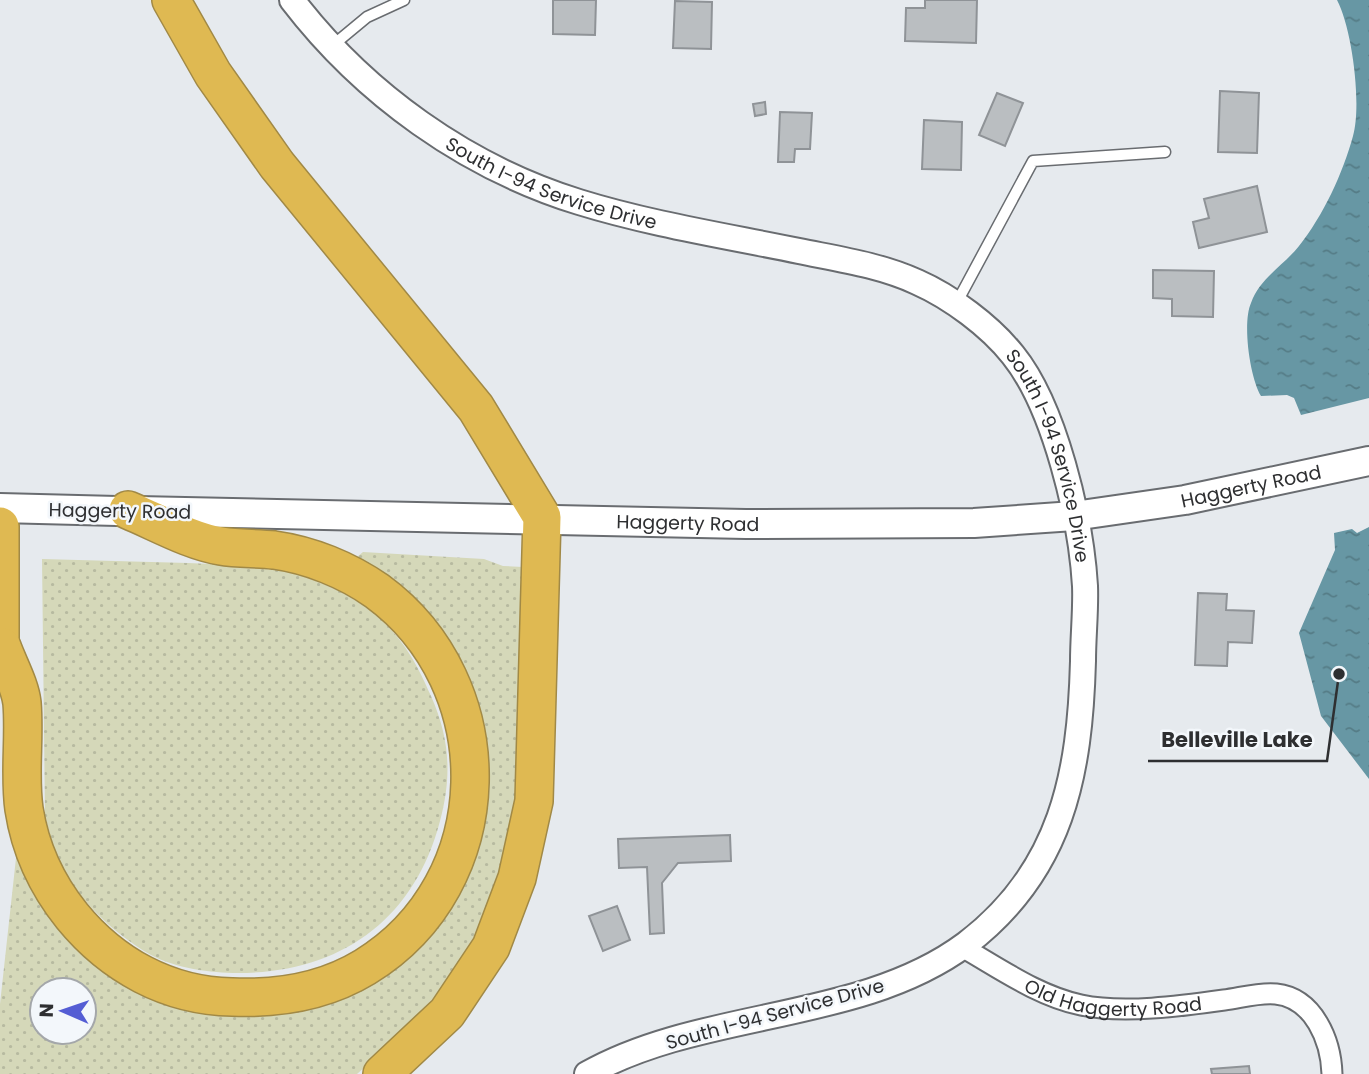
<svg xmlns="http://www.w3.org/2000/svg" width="1369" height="1074" viewBox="0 0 1369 1074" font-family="Poppins,sans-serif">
<defs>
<pattern id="green-dots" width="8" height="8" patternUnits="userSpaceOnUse" patternTransform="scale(1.75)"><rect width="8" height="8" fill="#d5d8b9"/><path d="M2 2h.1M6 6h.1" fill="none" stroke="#b7baa0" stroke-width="1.8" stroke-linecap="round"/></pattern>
<pattern id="water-ripples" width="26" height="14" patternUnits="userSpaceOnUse" patternTransform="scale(1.75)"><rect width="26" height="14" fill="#6797a4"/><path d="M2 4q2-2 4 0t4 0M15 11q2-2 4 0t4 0" fill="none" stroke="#557c86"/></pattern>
</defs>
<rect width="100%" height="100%" fill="#e6eaee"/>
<g fill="url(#green-dots)" fill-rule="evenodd">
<path d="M 363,552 L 484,559 L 503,566 L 523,567 C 519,711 536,866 444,988 C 420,1021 387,1047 357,1074 L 0,1074 L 0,1004 L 16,858 L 23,860 L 112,973 L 323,1001 L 479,826 L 406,594 L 357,557 ZM 42,990 L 84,990 L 84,1032 L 42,1032 Z"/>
<path d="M 42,559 C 91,560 139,562 188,563 C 225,565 264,563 300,575 C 369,600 402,627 431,696 C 450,739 452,776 440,821 C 414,921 339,973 238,973 C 211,973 175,968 151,955 C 112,933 74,896 56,854 C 51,842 49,828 45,816 Z"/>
</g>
<g fill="url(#water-ripples)">
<path d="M 1337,0 L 1369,0 L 1369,398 L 1301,415 L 1294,398 L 1287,395 L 1261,396 C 1250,378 1242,323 1251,303 C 1260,278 1283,266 1299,246 C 1323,216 1343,173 1353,136 C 1362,105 1352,28 1337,0 Z"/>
<polygon points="1369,527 1369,779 1321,716 1299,633 1335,550 1334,533 1352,529 1357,533"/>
</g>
<g fill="#babec1" stroke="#8f9397" stroke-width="2">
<polygon points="553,0 596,0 595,35 553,34"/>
<polygon points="925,0 977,0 976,43 905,41 906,8 925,8"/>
<polygon points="675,1 712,2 711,49 673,48"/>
<polygon points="1220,91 1259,93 1257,153 1218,152"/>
<polygon points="997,93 1023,103 1005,146 979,135"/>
<polygon points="765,102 766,114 755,116 753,104"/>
<polygon points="780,112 812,113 810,149 795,149 794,162 778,162"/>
<polygon points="924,120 962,122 961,170 922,169"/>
<polygon points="1257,186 1267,232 1199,248 1193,222 1209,218 1204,199"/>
<polygon points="1153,270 1214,271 1213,317 1172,316 1172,299 1153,298"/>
<polygon points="1198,593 1227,594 1226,610 1254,611 1252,643 1228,642 1227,666 1195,665"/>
<polygon points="730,835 731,861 678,863 662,883 664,933 650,934 647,867 619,868 618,839"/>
<polygon points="617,906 630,940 603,951 589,916"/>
<polygon points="1249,1066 1250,1074 1212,1074 1211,1069"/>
</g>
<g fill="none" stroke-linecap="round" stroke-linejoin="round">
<g stroke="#696c70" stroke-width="13">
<g id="service">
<polyline points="332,46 367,17 404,0"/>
<polyline points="956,304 1033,161 1165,152"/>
</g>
</g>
<g stroke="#696c70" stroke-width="23">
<g id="minor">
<path id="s1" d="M 962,947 C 999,968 1038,996 1081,1005 C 1123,1014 1181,1006 1224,1000 C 1240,998 1260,992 1276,994 C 1314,998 1331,1041 1332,1074"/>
</g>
</g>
<g stroke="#696c70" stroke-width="28">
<g id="tertiary">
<path id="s2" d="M 292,0 C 364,94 466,167 579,202 C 650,224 726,236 799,251 C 838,259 880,265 917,282 C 951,297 990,326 1013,355 C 1055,407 1081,519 1085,586 C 1086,610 1083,636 1083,661 C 1080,774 1062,871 966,944 C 860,1023 702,1009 587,1074"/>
</g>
</g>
<g stroke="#696c70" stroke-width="32">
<g id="secondary">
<polyline points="0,508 117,511"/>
<path id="s3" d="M 138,511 L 746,524 L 974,523 L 1074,516 L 1185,500 L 1369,461"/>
</g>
</g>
<g stroke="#a18946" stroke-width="40">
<g id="motorway">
<polyline points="171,0 213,74 277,165 476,408 542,517 534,801 517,878 491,947 447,1013 382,1074"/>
<polyline points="0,526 0,660"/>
<path d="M 2,647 C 8,664 20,685 22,703 C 25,738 19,774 24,809 C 30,848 47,885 72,916 C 112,965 168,996 232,997 C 278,999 324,992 365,967 C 502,883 504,684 377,591 C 347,570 310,555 274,550 C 256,548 238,549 221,546 C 190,541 157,522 128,510"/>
</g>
</g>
<use href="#service" stroke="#fff" stroke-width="10"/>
<use href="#minor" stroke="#fff" stroke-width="19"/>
<use href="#tertiary" stroke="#fff" stroke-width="24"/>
<use href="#secondary" stroke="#fff" stroke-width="28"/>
<use href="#motorway" stroke="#dfb952" stroke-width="37"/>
</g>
<g text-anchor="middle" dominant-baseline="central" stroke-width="5" stroke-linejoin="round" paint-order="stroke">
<g font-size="19" fill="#2e2f31" stroke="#f3f7fb">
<text stroke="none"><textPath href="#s2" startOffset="324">South I-94 Service Drive</textPath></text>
<text stroke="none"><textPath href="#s2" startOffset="934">South I-94 Service Drive</textPath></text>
<text stroke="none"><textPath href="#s3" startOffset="1116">Haggerty Road</textPath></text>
<text transform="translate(120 511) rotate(1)">Haggerty Road</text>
<text stroke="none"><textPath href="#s3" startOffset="550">Haggerty Road</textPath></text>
<text stroke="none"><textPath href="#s1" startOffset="164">Old Haggerty Road</textPath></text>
<text transform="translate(775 1014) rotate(-15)">South I-94 Service Drive</text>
</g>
</g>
<path fill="none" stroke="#2e2f31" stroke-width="2.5" d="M1339 674L1327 761H1148"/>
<circle fill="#2e2f31" stroke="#f3f7fb" stroke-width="2.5" cx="1339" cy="674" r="7"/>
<g font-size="21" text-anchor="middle" font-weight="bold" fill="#2e2f31" stroke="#f3f7fb" stroke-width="5" stroke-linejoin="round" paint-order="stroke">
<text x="1237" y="747">Belleville Lake</text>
</g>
<g transform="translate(63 1011) rotate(272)"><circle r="33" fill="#f3f7fb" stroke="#a4a7aa" stroke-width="2"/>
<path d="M0-5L12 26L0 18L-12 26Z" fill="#545dd4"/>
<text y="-10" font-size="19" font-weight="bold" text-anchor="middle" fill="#2e2f31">N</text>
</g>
</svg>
